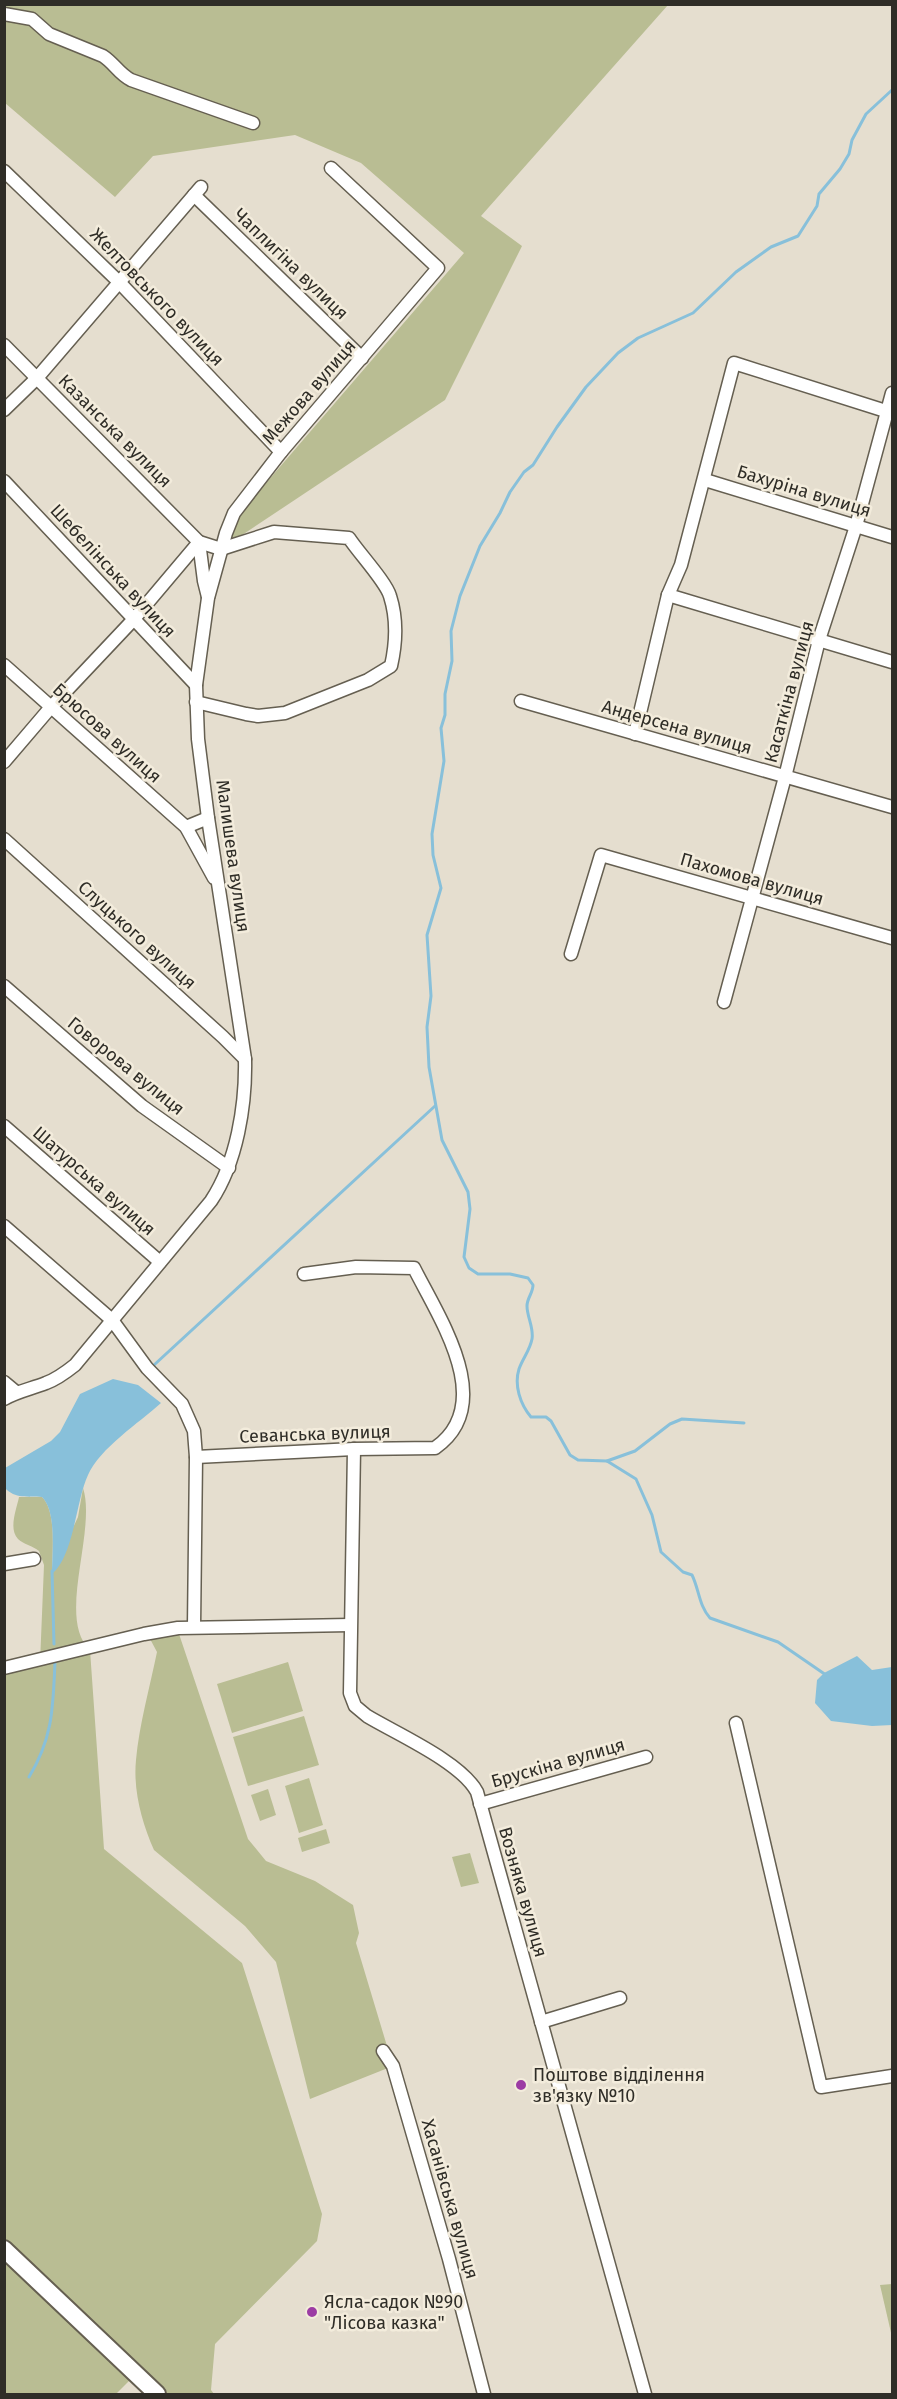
<svg xmlns="http://www.w3.org/2000/svg" width="897" height="2399" viewBox="0 0 897 2399" font-family="'Fira Sans',sans-serif">
<rect width="100%" height="100%" fill="#e5decf"/>
<g fill="#b9bd93">
<polygon points="5,5 668,5 481,216 522,246 445,400 221,549 236,518 464,253 361,163 295,135 153,156 115,197 5,103"/>
<path d="M 83,1488 C 97,1531 56,1619 90,1650 L 104,1849 L 242,1963 L 322,2214 L 317,2241 L 215,2344 L 211,2390 L 214,2394 L 163,2394 L 138,2372 L 116,2394 L 5,2393 L 4,1673 L 40,1663 L 44,1565 L 39,1551 C 33,1546 23,1544 18,1539 C 8,1529 17,1508 19,1497 L 42,1497 C 57,1512 52,1552 52,1573 L 78,1517 Z"/>
<path d="M 178,1631 L 248,1839 L 266,1861 L 315,1881 L 353,1905 L 359,1933 L 356,1943 L 393,2066 L 310,2099 L 276,1962 L 245,1926 L 154,1850 C 142,1823 133,1791 136,1760 C 139,1726 150,1686 157,1652 L 149,1637 Z"/>
<polygon points="288,1662 303,1711 232,1733 217,1684"/>
<polygon points="304,1716 319,1765 248,1786 233,1737"/>
<polygon points="309,1778 323,1825 299,1833 285,1786"/>
<polygon points="268,1789 276,1815 260,1821 251,1795"/>
<polygon points="326,1829 330,1843 302,1852 298,1838"/>
<polygon points="470,1853 479,1883 461,1887 452,1857"/>
<polygon points="892,2284 892,2337 880,2285"/>
</g>
<g fill="#88c0da">
<path d="M 113,1379 L 138,1385 L 161,1403 C 139,1423 100,1448 88,1475 C 76,1500 74,1556 52,1574 C 52,1553 57,1512 42,1497 C 28,1496 15,1499 5,1488 L 5,1468 L 51,1441 L 60,1432 L 80,1394 Z"/>
<polygon points="857,1656 872,1670 892,1667 892,1725 872,1726 831,1721 815,1703 817,1680 824,1673"/>
</g>
<g fill="none" stroke-linecap="round" stroke-linejoin="round">
<g stroke="#88c0da" stroke-width="3">
<polyline points="154,1365 435,1106"/>
<path d="M 744,1423 L 682,1419 L 670,1424 L 635,1451 L 607,1461 L 578,1460 L 570,1455 L 551,1421 L 546,1417 L 531,1417 C 520,1404 514,1385 519,1369 C 523,1358 530,1350 532,1339 C 534,1328 527,1317 527,1306 C 527,1298 533,1293 533,1285 L 528,1278 L 510,1274 L 478,1274 L 469,1268 L 464,1257 L 470,1209 L 468,1192 L 442,1140 L 429,1067 L 427,1027 L 431,996 L 427,935 L 441,888 L 433,855 L 432,834 L 444,761 L 441,728 L 445,715 L 445,694 L 452,661 L 451,631 L 460,596 L 480,546 L 500,513 L 510,492 L 524,472 L 533,465 L 557,427 L 586,387 L 618,353 L 638,338 L 693,313 L 736,272 L 771,247 L 798,236 L 817,206 L 819,194 L 840,169 L 849,154 L 852,140 L 866,114 L 892,90"/>
<path d="M 607,1461 L 636,1479 L 652,1515 L 661,1552 L 683,1572 L 692,1575 C 699,1589 699,1606 710,1618 L 778,1642 L 826,1675"/>
<polyline points="52,1571 54,1644"/>
<path d="M 29,1777 C 53,1738 53,1707 55,1662"/>
</g>
<g stroke="#655f51" stroke-width="15">
<g id="minor">
<path d="M 4,14 L 32,19 L 49,34 L 103,56 C 114,63 119,74 131,80 L 253,123"/>
<polyline points="4,171 119,282 281,452"/>
<polyline points="194,195 362,358"/>
<polyline points="4,345 199,542 221,549"/>
<polyline points="4,410 37,378 201,187"/>
<polyline points="705,480 892,537"/>
<polyline points="4,481 196,685"/>
<polyline points="199,542 204,581 208,597"/>
<polyline points="668,595 892,662"/>
<polyline points="4,665 186,827 214,878"/>
<polyline points="521,701 892,807"/>
<path d="M 196,702 L 246,714 L 258,716 L 285,713 L 368,680 L 391,666 C 396,644 397,618 390,596 C 386,582 358,552 349,538 L 274,532 L 221,549"/>
<polyline points="635,734 668,595 681,565 734,363 892,413"/>
<polyline points="4,762 51,707 134,619 199,542"/>
<polyline points="186,827 208,818"/>
<polyline points="4,839 223,1037 245,1059"/>
<polyline points="571,954 601,855 892,938"/>
<polyline points="4,986 142,1106 229,1168"/>
<polyline points="724,1002 785,777 819,640 856,526 892,393"/>
<polyline points="4,1126 160,1262"/>
<polyline points="4,1226 112,1320 147,1368 182,1404 194,1431 196,1457 194,1627"/>
<polyline points="4,1382 16,1392"/>
<path d="M 4,1399 C 18,1391 31,1389 46,1383 C 57,1379 65,1373 75,1365 L 211,1201 C 237,1162 246,1105 245,1059 L 208,818 L 198,739 L 196,685 L 208,598 L 226,533 L 234,513 L 281,452 L 438,268 L 331,168"/>
<path d="M 354,1449 L 350,1693 L 355,1706 L 367,1716 C 397,1734 461,1762 477,1792 L 645,2394"/>
<path d="M 196,1457 L 354,1449 L 435,1448 C 498,1404 439,1318 414,1268 L 356,1267 L 304,1274"/>
<polyline points="4,1564 34,1559"/>
<polyline points="4,1668 144,1634 178,1628 350,1625"/>
<polyline points="736,1723 821,2087 892,2076"/>
<polyline points="480,1804 646,1757"/>
<polyline points="541,2022 620,1998"/>
<polyline points="383,2051 393,2066 449,2259 484,2394"/>
</g>
</g>
<g stroke="#655f51" stroke-width="20">
<polyline id="major" points="4,2249 157,2394"/>
</g>
<use href="#minor" stroke="#fff" stroke-width="12"/>
<use href="#major" stroke="#fff" stroke-width="16"/>
</g>
<g fill="#9c3ca4" stroke="#f3ecdc" stroke-width="2">
<circle cx="521" cy="2085" r="6"/>
<circle cx="312" cy="2312" r="6"/>
</g>
<g text-anchor="middle" dominant-baseline="central" stroke-width="5" stroke-linejoin="round" paint-order="stroke">
<g font-size="18" fill="#2f2d27" stroke="#f3ecdc">
<text transform="translate(291 264) rotate(44)">Чаплигіна вулиця</text>
<text transform="translate(157 297) rotate(46)">Желтовського вулиця</text>
<text transform="translate(309 392) rotate(-49)">Межова вулиця</text>
<text transform="translate(115 431) rotate(45)">Казанська вулиця</text>
<text transform="translate(804 491) rotate(17)">Бахуріна вулиця</text>
<text transform="translate(113 571) rotate(47)">Шебелінська вулиця</text>
<text transform="translate(789 692) rotate(-75)">Касаткіна вулиця</text>
<text transform="translate(677 727) rotate(16)">Андерсена вулиця</text>
<text transform="translate(107 733) rotate(42)">Брюсова вулиця</text>
<text transform="translate(233 856) rotate(82)">Малишева вулиця</text>
<text transform="translate(752 879) rotate(16)">Пахомова вулиця</text>
<text transform="translate(137 935) rotate(42)">Слуцького вулиця</text>
<text transform="translate(126 1066) rotate(39)">Говорова вулиця</text>
<text transform="translate(94 1181) rotate(41)">Шатурська вулиця</text>
<text transform="translate(315 1434) rotate(-2)">Севанська вулиця</text>
<text transform="translate(558 1763) rotate(-16)">Брускіна вулиця</text>
<text transform="translate(523 1892) rotate(74)">Возняка вулиця</text>
<text transform="translate(450 2199) rotate(74)">Хасанівська вулиця</text>
</g>
<g font-size="18" fill="#2f2d27" stroke="#f3ecdc" text-anchor="start">
<text x="533" y="2075">Поштове відділення<tspan x="533" dy="21">зв'язку №10</tspan></text>
<text x="324" y="2302">Ясла-садок №90<tspan x="324" dy="21">"Лісова казка"</tspan></text>
</g>
</g>
<rect width="897" height="2399" fill="none" stroke="#2f2d27" stroke-width="12"/>
</svg>
